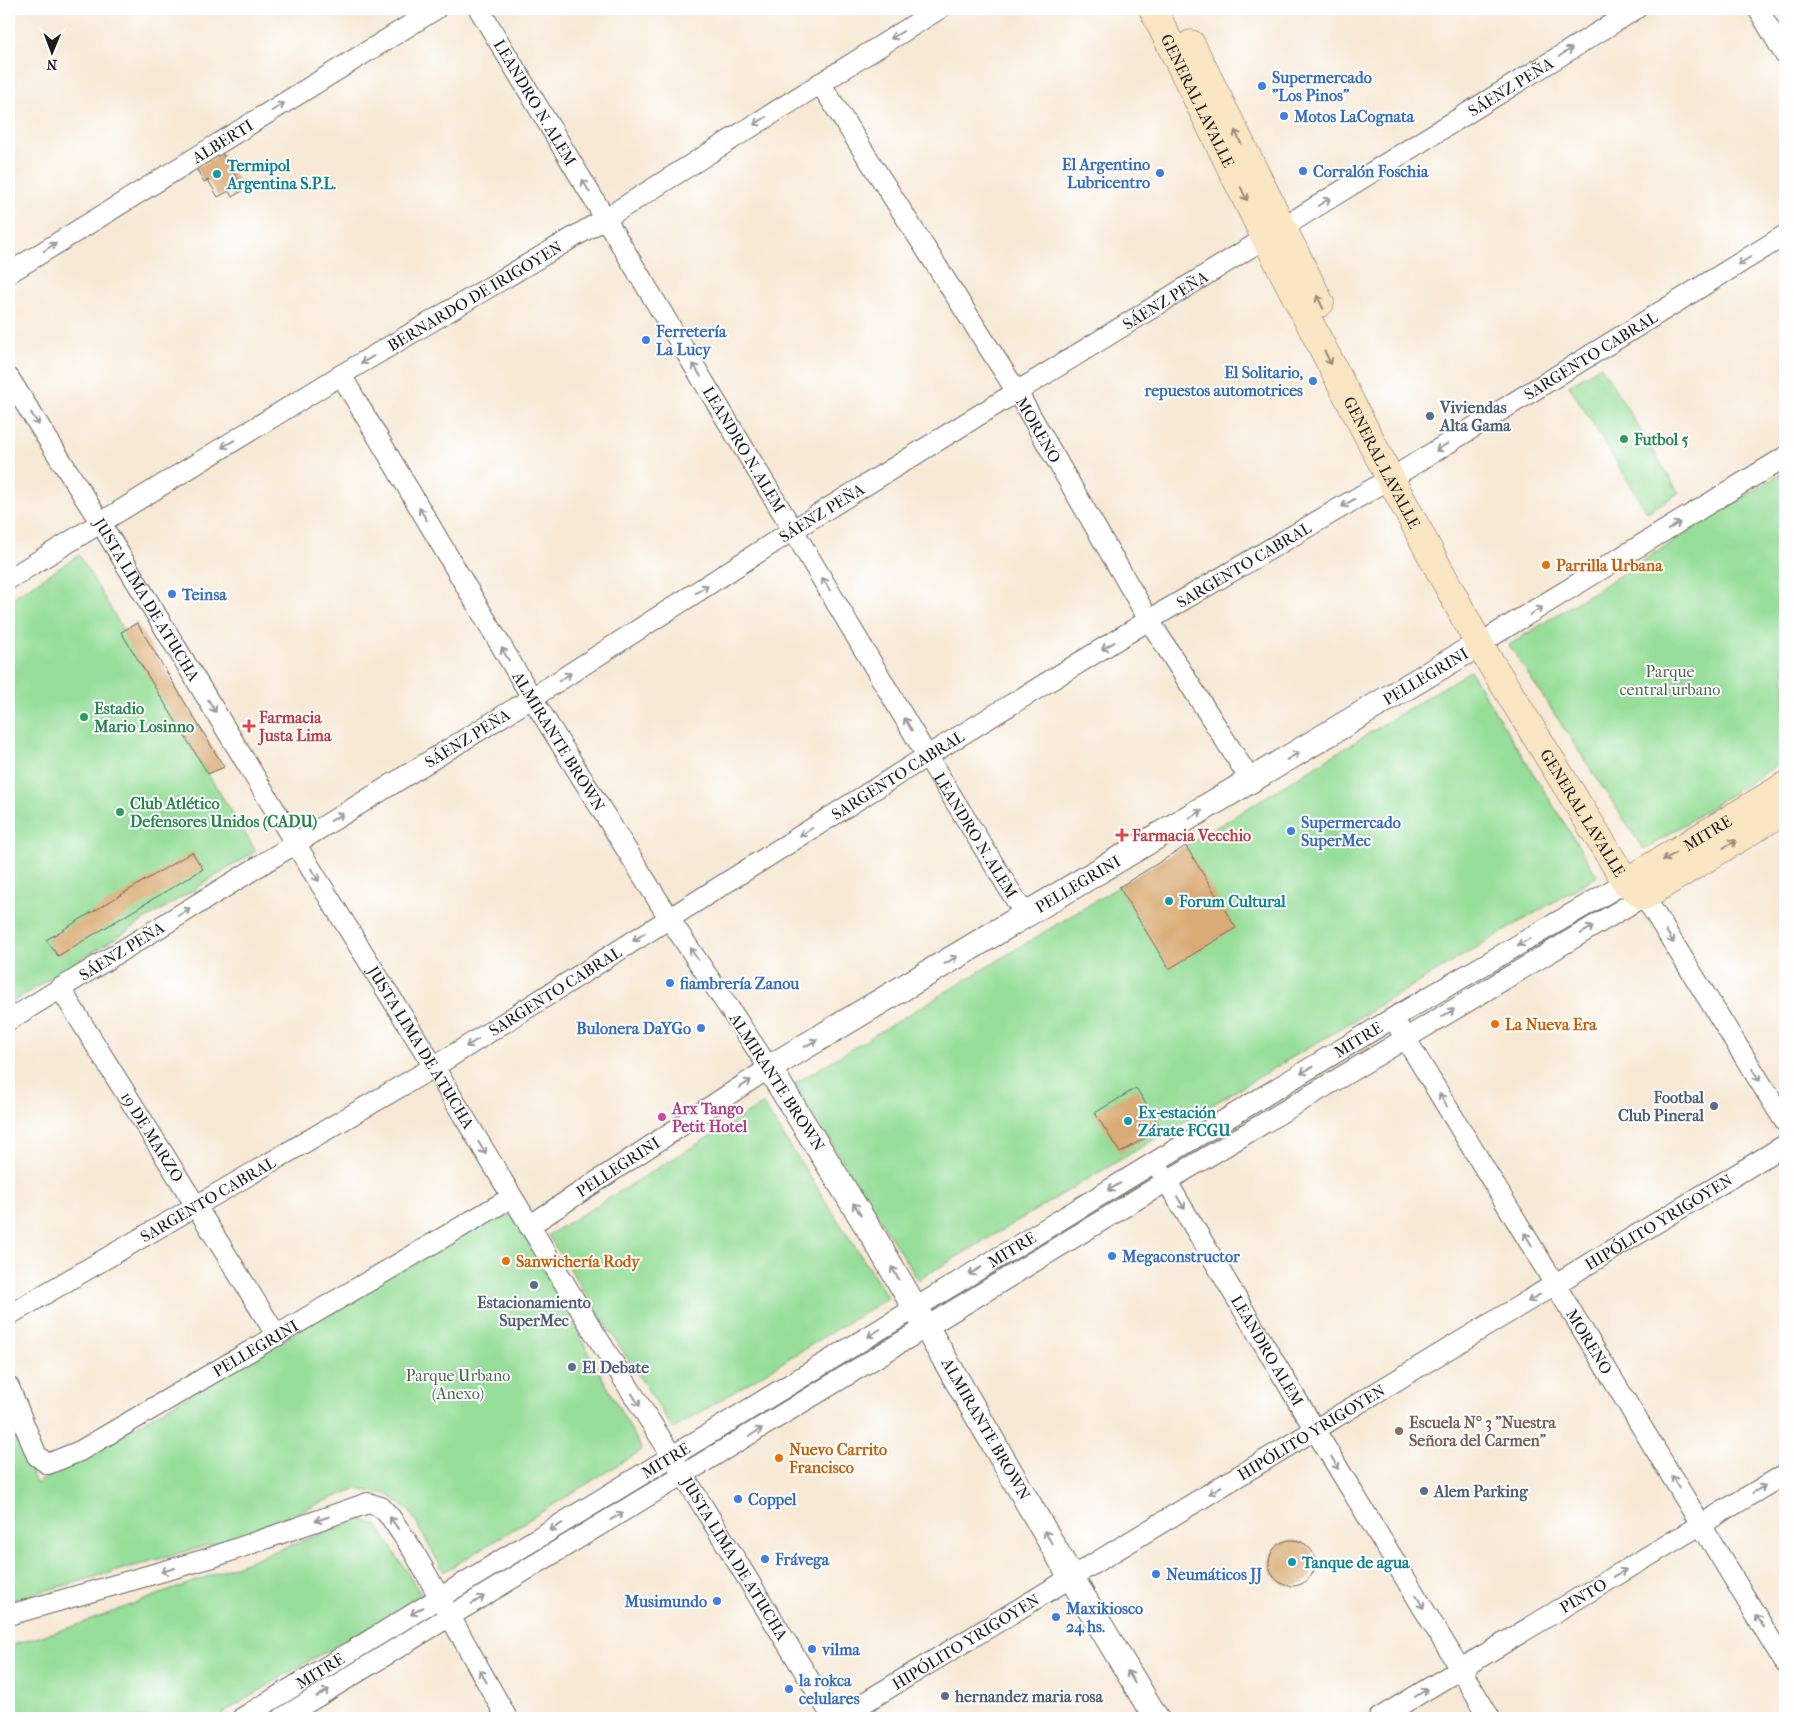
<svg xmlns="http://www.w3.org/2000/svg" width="1794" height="1727" viewBox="0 0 1794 1727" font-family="'IM FELL French Canon',serif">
<rect width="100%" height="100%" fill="#fff"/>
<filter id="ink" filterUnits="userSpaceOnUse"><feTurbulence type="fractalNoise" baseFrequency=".02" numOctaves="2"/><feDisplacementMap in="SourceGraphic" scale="10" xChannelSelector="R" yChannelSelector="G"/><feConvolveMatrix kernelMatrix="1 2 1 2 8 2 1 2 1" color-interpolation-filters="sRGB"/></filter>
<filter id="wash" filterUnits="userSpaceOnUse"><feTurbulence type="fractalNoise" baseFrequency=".0096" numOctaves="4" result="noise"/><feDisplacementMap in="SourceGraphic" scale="20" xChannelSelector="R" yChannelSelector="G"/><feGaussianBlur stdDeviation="1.12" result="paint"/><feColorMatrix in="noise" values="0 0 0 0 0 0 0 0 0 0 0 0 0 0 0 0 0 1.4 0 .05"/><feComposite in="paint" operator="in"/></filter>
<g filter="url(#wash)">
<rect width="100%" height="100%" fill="#f7e9d5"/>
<g fill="#96de99" stroke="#597d5a">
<polygon points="1601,366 1679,493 1647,512 1569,385"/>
<polygon points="1785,471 1785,760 1644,850 1509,645"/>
<polygon points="79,555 208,774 256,851 9,1004 9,600"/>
<polygon points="1470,671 1597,876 918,1280 794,1084 1186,846"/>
<polygon points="763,1104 888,1298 673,1429 548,1235"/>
<polygon points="506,1201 642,1450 444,1572 409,1510 386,1494 355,1489 227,1540 9,1601 9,1412 36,1484 280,1342"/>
<polygon points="361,1519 377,1525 424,1599 310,1660 215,1718 9,1718 9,1646 75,1626"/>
</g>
<g id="blocks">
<g fill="#daac75">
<polygon points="222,153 244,190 232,197 229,191 218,197 208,180 204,182 196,168"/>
<polygon points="137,623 224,767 208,774 121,632"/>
<polygon points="1186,846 1236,928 1169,969 1119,887"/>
<polygon points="192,852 203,869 58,956 46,940"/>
<polygon points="1136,1088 1161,1128 1120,1153 1095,1113"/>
<circle cx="1292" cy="1563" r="23"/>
</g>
</g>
</g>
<g filter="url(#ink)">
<use href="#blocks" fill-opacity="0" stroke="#69645d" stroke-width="1"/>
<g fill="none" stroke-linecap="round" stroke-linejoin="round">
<g stroke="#69645d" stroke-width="22">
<g id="minor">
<path id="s1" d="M 479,9 L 793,530 L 927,756 L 1025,915"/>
<polyline points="1758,9 1785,55"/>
<path id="s2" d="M 820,83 L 1017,392 L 1149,620 L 1251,781"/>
<path id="s3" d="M 9,273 L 436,9"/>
<path id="s4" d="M 341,375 L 532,698 L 669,918 L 769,1068 L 529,1226"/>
<path id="s5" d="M 9,378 L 100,522 L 295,843 L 434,1067 L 592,1329 L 672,1456 L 833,1718"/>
<path id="s6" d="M 9,579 L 341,375 L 606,218 L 939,9"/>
<polyline points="1479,644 1785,457"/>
<path id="s7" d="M 60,988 L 277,1336"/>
<path id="s8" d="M 9,1020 L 532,698 L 793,530 L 1636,9"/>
<path id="s9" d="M 1398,1026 L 1785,1663"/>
<path id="s10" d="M 1160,1170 L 1315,1430 L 1490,1718"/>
<path id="s11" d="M 9,1315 L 434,1067 L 927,756 L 1149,620 L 1403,471 L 1785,235"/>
<path id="s12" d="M 9,1387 L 37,1456 L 48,1464 L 80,1451 L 512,1197"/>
<polyline points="9,1615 210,1558 368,1503 381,1507 391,1518 414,1552 507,1718"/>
<path id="s13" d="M 242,1718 L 1155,1162 L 1393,1018 L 1626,882"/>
<polyline points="282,1718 1167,1181 1644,896 1785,1122"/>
<path id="s14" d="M 839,1718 L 1785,1145"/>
<path id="s15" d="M 1379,1718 L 1785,1474"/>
</g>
</g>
<g stroke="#69645d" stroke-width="27">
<g id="tertiary">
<path id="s16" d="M 1156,1718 L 1071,1577 L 875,1239 L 769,1068 L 1479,644"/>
</g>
</g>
<g stroke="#69645d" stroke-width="29">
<g id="secondary">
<path id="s17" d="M 1153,9 L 1265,237 L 1390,478 L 1479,644 L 1626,882 L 1644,896"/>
<polyline points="1191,44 1320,303"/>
<path id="s18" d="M 1626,882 L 1785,786"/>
<polyline points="1644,896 1785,810"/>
</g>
</g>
<use href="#minor" stroke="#fff" stroke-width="20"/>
<use href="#tertiary" stroke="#fff" stroke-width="25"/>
<use href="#secondary" stroke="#fbe6c3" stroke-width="28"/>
</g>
<defs><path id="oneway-shaft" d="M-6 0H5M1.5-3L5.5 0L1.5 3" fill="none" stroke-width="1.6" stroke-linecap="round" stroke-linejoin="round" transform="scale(1.25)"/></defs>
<g stroke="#999">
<use href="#oneway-shaft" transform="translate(897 35) rotate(148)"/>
<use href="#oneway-shaft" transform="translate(1566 52) rotate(-32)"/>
<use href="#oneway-shaft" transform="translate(278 107) rotate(-32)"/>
<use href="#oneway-shaft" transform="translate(760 121) rotate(148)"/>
<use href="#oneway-shaft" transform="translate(586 186) rotate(-121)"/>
<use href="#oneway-shaft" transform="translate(1324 202) rotate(-32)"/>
<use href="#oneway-shaft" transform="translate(50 247) rotate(-32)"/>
<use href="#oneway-shaft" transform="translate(1744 261) rotate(148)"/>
<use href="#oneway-shaft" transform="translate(367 360) rotate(149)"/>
<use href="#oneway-shaft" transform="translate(697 370) rotate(-121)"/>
<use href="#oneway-shaft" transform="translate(35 419) rotate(58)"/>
<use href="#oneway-shaft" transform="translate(228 444) rotate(149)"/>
<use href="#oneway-shaft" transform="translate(1442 447) rotate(148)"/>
<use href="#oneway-shaft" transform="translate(1348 503) rotate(149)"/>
<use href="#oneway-shaft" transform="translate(423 514) rotate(-121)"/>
<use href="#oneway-shaft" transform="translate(1674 526) rotate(-32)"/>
<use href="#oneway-shaft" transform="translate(826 584) rotate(-121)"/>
<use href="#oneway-shaft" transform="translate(702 589) rotate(-33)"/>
<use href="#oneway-shaft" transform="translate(1536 611) rotate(-32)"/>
<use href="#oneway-shaft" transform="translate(1108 646) rotate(149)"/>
<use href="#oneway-shaft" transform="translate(505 654) rotate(-121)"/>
<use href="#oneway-shaft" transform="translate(565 677) rotate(-33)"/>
<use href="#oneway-shaft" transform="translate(212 706) rotate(59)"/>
<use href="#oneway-shaft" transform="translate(908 724) rotate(-121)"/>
<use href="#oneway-shaft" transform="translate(1293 756) rotate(-31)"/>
<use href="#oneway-shaft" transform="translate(1196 814) rotate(-31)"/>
<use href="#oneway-shaft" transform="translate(337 817) rotate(-31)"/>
<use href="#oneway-shaft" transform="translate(806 832) rotate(148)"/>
<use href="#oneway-shaft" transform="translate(315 875) rotate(58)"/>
<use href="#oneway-shaft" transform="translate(184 912) rotate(-32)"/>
<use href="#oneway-shaft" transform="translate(1587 930) rotate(-31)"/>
<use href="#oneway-shaft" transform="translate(639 937) rotate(148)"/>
<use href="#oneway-shaft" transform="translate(1670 937) rotate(58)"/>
<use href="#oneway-shaft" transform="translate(1524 942) rotate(150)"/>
<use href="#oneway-shaft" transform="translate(694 954) rotate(-124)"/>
<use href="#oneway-shaft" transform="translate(951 960) rotate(-31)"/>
<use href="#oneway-shaft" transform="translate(1448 1013) rotate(-31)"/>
<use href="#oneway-shaft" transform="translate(472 1043) rotate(148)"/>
<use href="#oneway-shaft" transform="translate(811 1043) rotate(-31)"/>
<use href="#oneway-shaft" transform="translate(1307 1070) rotate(149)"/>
<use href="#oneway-shaft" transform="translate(1756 1075) rotate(58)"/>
<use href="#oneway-shaft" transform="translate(745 1084) rotate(-33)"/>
<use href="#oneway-shaft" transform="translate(1443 1100) rotate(-121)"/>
<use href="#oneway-shaft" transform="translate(482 1148) rotate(59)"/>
<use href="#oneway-shaft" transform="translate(1114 1187) rotate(149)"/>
<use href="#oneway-shaft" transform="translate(1181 1203) rotate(59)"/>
<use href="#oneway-shaft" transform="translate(857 1209) rotate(-122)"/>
<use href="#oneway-shaft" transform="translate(1528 1239) rotate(-121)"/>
<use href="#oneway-shaft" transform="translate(975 1271) rotate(149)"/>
<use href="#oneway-shaft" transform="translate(895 1273) rotate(-120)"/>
<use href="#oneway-shaft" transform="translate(1534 1298) rotate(149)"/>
<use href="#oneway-shaft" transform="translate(874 1333) rotate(148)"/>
<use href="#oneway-shaft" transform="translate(636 1400) rotate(58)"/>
<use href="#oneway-shaft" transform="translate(756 1432) rotate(-32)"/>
<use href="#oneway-shaft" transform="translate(1335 1463) rotate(59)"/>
<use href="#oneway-shaft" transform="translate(1676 1482) rotate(-121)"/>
<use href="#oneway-shaft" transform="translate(1759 1489) rotate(-31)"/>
<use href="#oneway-shaft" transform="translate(1215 1490) rotate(149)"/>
<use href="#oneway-shaft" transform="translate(617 1516) rotate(-31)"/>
<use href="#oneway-shaft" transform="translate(322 1519) rotate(161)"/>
<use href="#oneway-shaft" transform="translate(394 1523) rotate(-125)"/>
<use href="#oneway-shaft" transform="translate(556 1527) rotate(149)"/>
<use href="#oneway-shaft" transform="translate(1048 1537) rotate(-120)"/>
<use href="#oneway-shaft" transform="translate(168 1570) rotate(164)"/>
<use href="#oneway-shaft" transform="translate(1620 1573) rotate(-31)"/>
<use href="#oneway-shaft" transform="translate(478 1600) rotate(-31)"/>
<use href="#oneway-shaft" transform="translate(1420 1602) rotate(59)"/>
<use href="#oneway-shaft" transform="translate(417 1611) rotate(149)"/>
<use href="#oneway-shaft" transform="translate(1760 1621) rotate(-121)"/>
<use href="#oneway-shaft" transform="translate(483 1676) rotate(-120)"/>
<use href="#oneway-shaft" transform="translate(1131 1677) rotate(-121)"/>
<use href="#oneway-shaft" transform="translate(323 1693) rotate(-31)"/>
<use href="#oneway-shaft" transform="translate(1421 1693) rotate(-32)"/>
</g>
<g stroke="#978b78">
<use href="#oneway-shaft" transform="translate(1238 137) rotate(-116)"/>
<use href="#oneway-shaft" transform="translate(1244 194) rotate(64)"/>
<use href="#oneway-shaft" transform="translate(1320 302) rotate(-116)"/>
<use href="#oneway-shaft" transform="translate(1328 358) rotate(63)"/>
<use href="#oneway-shaft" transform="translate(1730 844) rotate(-31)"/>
<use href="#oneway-shaft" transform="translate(1669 857) rotate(149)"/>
</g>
</g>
<g fill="#3f7fe0" stroke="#fff" stroke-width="2">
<circle cx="1262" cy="86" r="5"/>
<circle cx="1284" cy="116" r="5"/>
<circle cx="1303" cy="171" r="5"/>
<circle cx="1160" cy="173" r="5"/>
<circle cx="646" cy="340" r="5"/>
<circle cx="1313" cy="381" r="5"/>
<circle cx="172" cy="594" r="5"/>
<circle cx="1291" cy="831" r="5"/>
<circle cx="670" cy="983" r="5"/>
<circle cx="701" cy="1028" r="5"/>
<circle cx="1112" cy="1256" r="5"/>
<circle cx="738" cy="1499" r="5"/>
<circle cx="765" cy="1559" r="5"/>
<circle cx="1156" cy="1574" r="5"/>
<circle cx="717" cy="1601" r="5"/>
<circle cx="1056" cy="1617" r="5"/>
<circle cx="812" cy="1649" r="5"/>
<circle cx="789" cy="1689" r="5"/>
</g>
<g fill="#0f9aa8" stroke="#fff" stroke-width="2">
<circle cx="217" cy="174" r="5"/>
<circle cx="1169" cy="901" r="5"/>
<circle cx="1128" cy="1121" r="5"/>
<circle cx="1292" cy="1562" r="5"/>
</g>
<g fill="#5c6f8a" stroke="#fff" stroke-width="2">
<circle cx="1430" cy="416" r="5"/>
<circle cx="1714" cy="1106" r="5"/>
<circle cx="534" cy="1285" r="5"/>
<circle cx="572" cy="1367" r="5"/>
<circle cx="1424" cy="1491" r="5"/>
<circle cx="945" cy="1696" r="5"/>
</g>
<g fill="#2e9e5b" stroke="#fff" stroke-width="2">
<circle cx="1624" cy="439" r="5"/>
<circle cx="84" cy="717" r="5"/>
<circle cx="120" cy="812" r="5"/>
</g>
<g fill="#e8710a" stroke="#fff" stroke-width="2">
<circle cx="1546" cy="565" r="5"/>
<circle cx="1495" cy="1024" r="5"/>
<circle cx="506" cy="1261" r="5"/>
<circle cx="779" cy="1458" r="5"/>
</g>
<g fill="#e0444e" stroke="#fff" stroke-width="2">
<path d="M246.5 718.5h5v5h5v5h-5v5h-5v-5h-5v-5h5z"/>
<path d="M1119.5 827.5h5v5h5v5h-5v5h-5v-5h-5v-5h5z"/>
</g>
<circle fill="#d1479c" stroke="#fff" stroke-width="2" cx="662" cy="1117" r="5"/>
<circle fill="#8d6e63" stroke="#fff" stroke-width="2" cx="1399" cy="1431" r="5"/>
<g text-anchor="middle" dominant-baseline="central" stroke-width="4" stroke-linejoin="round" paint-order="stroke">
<g font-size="16" font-weight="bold" fill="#366cbe" stroke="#fff" text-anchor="start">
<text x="1272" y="77">Supermercado<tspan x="1272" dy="18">"Los Pinos"</tspan></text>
<text x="1294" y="116">Motos LaCognata</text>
<text x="1150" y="164" text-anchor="end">El Argentino<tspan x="1150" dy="18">Lubricentro</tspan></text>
<text x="1313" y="171">Corralón Foschia</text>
<text x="656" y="331">Ferretería<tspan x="656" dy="18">La Lucy</tspan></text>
<text x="1303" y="372" text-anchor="end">El Solitario,<tspan x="1303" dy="18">repuestos automotrices</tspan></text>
<text x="182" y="594">Teinsa</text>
<text x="1301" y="822">Supermercado<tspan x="1301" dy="18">SuperMec</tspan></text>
<text x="680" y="983">fiambrería Zanou</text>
<text x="691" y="1028" text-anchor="end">Bulonera DaYGo</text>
<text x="1122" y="1256">Megaconstructor</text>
<text x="748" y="1499">Coppel</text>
<text x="775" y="1559">Frávega</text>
<text x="1166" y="1574">Neumáticos JJ</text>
<text x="707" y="1601" text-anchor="end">Musimundo</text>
<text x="1066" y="1608">Maxikiosco<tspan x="1066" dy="18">24 hs.</tspan></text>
<text x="822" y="1649">vilma</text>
<text x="799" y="1680">la rokca<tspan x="799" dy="18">celulares</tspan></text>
</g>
<g font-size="16" fill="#1c1c1c" stroke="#fff">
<text stroke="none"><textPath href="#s8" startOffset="1768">SÁENZ PEÑA</textPath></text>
<text stroke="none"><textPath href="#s17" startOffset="102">GENERAL LAVALLE</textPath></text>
<text stroke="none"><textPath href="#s1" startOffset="109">LEANDRO N. ALEM</textPath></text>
<text stroke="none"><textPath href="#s3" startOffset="251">ALBERTI</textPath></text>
<text stroke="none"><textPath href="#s6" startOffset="545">BERNARDO DE IRIGOYEN</textPath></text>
<text stroke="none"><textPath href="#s8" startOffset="1362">SÁENZ PEÑA</textPath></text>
<text stroke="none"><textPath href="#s11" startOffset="1850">SARGENTO CABRAL</textPath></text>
<text stroke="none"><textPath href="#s2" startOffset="410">MORENO</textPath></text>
<text stroke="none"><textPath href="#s1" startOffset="514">LEANDRO N. ALEM</textPath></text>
<text stroke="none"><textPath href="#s17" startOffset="508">GENERAL LAVALLE</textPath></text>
<text stroke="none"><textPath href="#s8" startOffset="958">SÁENZ PEÑA</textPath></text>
<text stroke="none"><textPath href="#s11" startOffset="1445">SARGENTO CABRAL</textPath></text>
<text stroke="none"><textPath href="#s5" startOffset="261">JUSTA LIMA DE ATUCHA</textPath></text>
<text stroke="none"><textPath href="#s16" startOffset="1521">PELLEGRINI</textPath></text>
<text stroke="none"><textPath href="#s8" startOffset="538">SÁENZ PEÑA</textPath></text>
<text stroke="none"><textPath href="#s4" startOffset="426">ALMIRANTE BROWN</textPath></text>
<text stroke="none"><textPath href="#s11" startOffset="1040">SARGENTO CABRAL</textPath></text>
<text stroke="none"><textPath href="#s17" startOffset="912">GENERAL LAVALLE</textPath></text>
<text stroke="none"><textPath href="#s18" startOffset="95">MITRE</textPath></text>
<text stroke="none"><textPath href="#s1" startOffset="964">LEANDRO N. ALEM</textPath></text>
<text stroke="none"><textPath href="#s16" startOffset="1116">PELLEGRINI</textPath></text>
<text stroke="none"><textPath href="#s8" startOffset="132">SÁENZ PEÑA</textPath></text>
<text stroke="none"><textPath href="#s11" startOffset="635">SARGENTO CABRAL</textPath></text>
<text stroke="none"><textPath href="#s13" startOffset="1306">MITRE</textPath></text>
<text stroke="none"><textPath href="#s5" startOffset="786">JUSTA LIMA DE ATUCHA</textPath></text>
<text transform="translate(777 1082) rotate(57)">ALMIRANTE BROWN</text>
<text stroke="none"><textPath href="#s7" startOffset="175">19 DE MARZO</textPath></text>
<text transform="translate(618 1167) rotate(-33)">PELLEGRINI</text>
<text stroke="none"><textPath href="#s11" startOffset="230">SARGENTO CABRAL</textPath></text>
<text stroke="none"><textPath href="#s14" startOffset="958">HIPÓLITO YRIGOYEN</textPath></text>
<text stroke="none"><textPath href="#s13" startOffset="901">MITRE</textPath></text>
<text stroke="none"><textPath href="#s9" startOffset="369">MORENO</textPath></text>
<text stroke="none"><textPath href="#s12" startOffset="326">PELLEGRINI</textPath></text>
<text stroke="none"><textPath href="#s10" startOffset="210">LEANDRO ALEM</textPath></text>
<text transform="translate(986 1429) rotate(60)">ALMIRANTE BROWN</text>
<text stroke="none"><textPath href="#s14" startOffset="552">HIPÓLITO YRIGOYEN</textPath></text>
<text stroke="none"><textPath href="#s13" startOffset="496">MITRE</textPath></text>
<text stroke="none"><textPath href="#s5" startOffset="1386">JUSTA LIMA DE ATUCHA</textPath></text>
<text stroke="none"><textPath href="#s15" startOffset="238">PINTO</textPath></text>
<text stroke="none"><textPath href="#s14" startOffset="148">HIPÓLITO YRIGOYEN</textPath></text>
<text stroke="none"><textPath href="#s13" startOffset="91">MITRE</textPath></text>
</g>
<g font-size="16" font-weight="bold" fill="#0d838f" stroke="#fff" text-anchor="start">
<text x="227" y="165">Termipol<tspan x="227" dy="18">Argentina S.P.L.</tspan></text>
<text x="1179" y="901">Forum Cultural</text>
<text x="1138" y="1112">Ex-estación<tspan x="1138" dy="18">Zárate FCGU</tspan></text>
<text x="1302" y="1562">Tanque de agua</text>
</g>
<g font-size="16" font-weight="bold" fill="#4e5e75" stroke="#fff" text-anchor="start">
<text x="1440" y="407">Viviendas<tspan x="1440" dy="18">Alta Gama</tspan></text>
<text x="1704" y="1097" text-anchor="end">Footbal<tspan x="1704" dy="18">Club Pineral</tspan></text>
<text x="534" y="1302" text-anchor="middle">Estacionamiento<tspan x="534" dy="18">SuperMec</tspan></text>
<text x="582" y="1367">El Debate</text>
<text x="1434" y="1491">Alem Parking</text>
<text x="955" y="1696">hernandez maria rosa</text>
</g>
<g font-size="16" font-weight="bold" fill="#27864d" stroke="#fff" text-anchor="start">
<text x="1634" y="439">Futbol 5</text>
<text x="94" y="708">Estadio<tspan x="94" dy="18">Mario Losinno</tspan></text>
<text x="130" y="803">Club Atlético<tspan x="130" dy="18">Defensores Unidos (CADU)</tspan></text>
</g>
<g font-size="16" font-weight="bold" fill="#c56008" stroke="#fff" text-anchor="start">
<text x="1556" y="565">Parrilla Urbana</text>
<text x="1505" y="1024">La Nueva Era</text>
<text x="516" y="1261">Sanwichería Rody</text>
<text x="789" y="1449">Nuevo Carrito<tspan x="789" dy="18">Francisco</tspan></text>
</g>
<g font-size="16" fill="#476048" stroke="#fff">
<text x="1670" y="671">Parque<tspan x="1670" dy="18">central urbano</tspan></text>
<text x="458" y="1375">Parque Urbano<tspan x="458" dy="18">(Anexo)</tspan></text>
</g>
<g font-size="16" font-weight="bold" fill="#be3a42" stroke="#fff" text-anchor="start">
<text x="259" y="717">Farmacia<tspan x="259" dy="18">Justa Lima</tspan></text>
<text x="1132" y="835">Farmacia Vecchio</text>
</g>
<g font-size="16" font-weight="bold" fill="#b23c85" stroke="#fff" text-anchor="start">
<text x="672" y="1108">Arx Tango<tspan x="672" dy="18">Petit Hotel</tspan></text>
</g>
<g font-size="16" font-weight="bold" fill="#785e54" stroke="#fff" text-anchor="start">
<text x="1409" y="1422">Escuela N° 3 "Nuestra<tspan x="1409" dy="18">Señora del Carmen"</tspan></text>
</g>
</g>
<rect width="1794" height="1727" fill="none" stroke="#fff" stroke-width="30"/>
<g transform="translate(52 52) rotate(181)" stroke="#ffffff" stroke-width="4" paint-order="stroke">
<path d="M0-4L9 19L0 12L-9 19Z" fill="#1c1c1c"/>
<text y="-8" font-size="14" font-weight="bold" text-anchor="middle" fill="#1c1c1c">N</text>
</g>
</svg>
